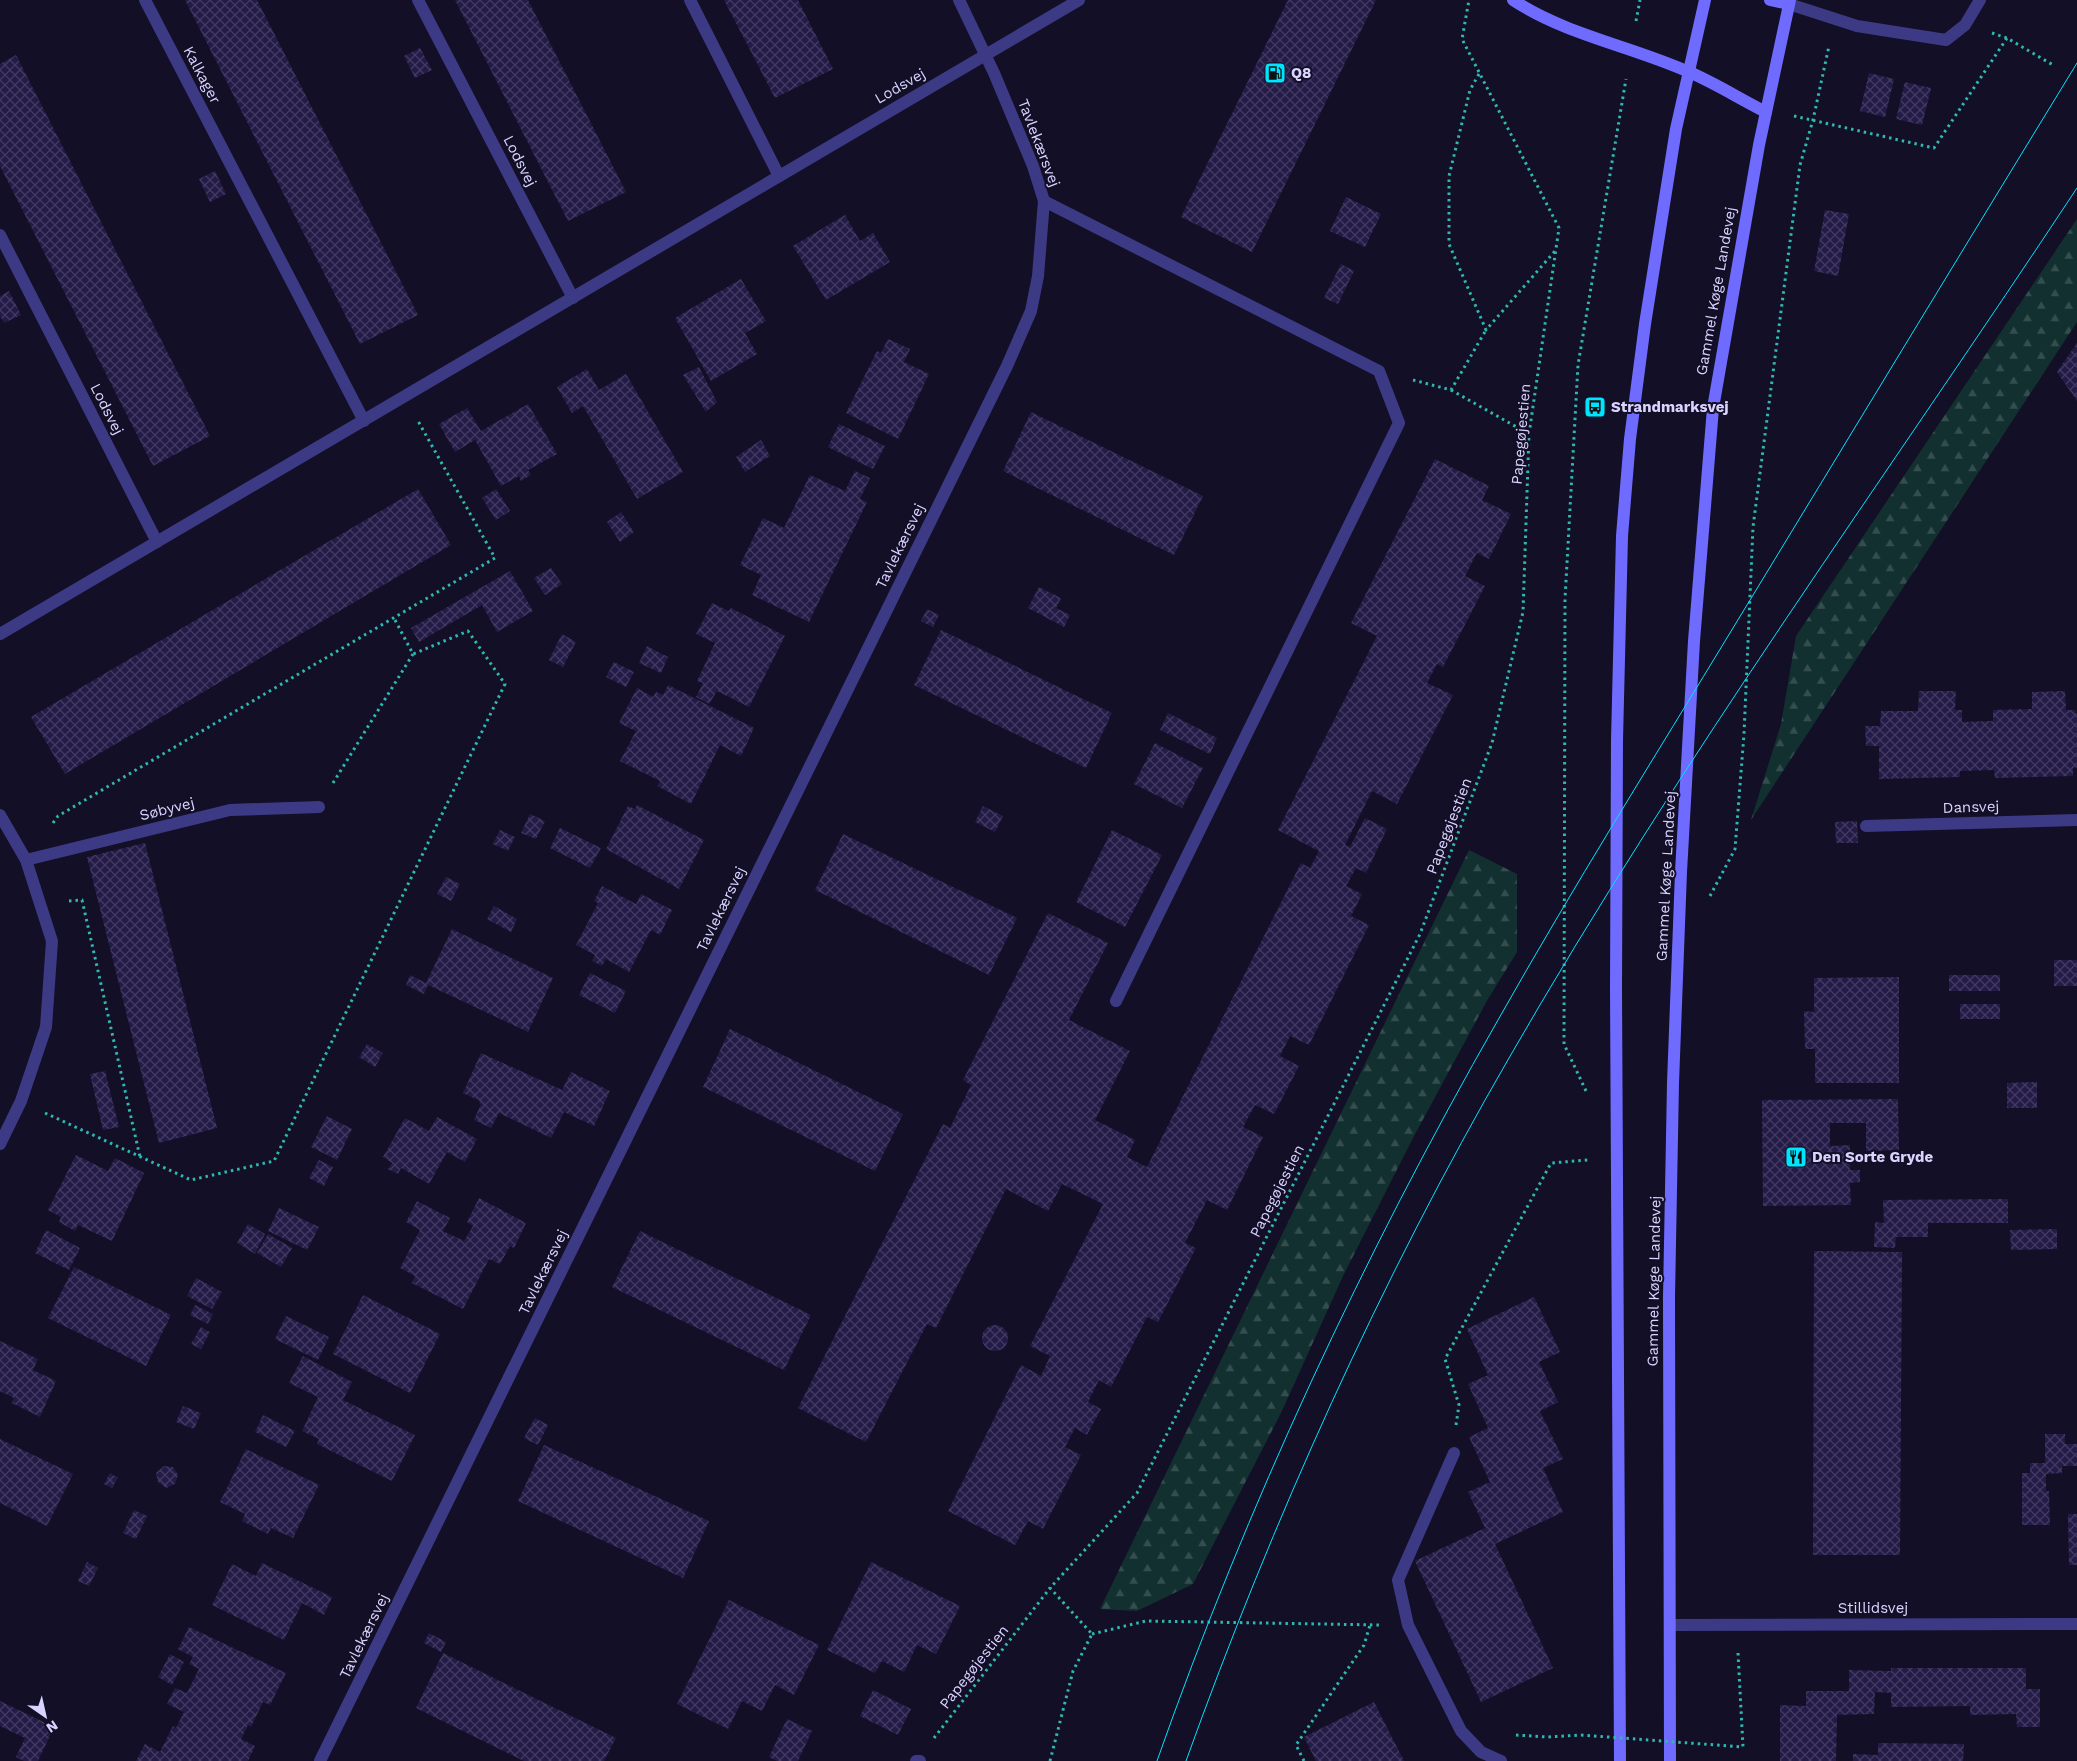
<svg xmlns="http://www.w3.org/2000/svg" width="2077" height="1761" viewBox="0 0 2077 1761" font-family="'Work Sans',sans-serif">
<defs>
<pattern id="forest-firs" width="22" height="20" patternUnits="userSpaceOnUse" patternTransform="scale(1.25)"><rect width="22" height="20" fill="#12302f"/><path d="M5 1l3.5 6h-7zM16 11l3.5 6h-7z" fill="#344d4e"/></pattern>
<pattern id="building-cross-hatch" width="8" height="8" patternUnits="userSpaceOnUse" patternTransform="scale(1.25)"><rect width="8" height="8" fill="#241b47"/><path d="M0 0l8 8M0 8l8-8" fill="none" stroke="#433b63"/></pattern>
</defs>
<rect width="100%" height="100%" fill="#130f26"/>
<g fill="url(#forest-firs)">
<polygon points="2077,219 2077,322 1751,820 1781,724 1796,636"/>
<polygon points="1469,850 1517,874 1517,952 1488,999 1413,1138 1344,1274 1281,1413 1193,1584 1137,1611 1100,1609"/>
</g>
<g fill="url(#building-cross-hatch)">
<polygon points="185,0 257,0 418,315 360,344"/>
<polygon points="455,0 528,0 626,192 568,221"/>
<polygon points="724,0 798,0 833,69 775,98"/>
<polygon points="1288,0 1376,0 1252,252 1181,217"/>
<polygon points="420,48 432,70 415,78 404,56"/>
<polygon points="16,55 210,436 153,466 0,166 0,64"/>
<polygon points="1869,73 1894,79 1885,117 1860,111"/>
<polygon points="1905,82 1931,88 1922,125 1896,119"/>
<polygon points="215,171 226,194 210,202 199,179"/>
<polygon points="1346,197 1381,214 1365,247 1330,231"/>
<polygon points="1825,210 1849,214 1838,276 1814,271"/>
<polygon points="845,215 860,241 873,233 890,262 826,300 793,246"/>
<polygon points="1341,264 1354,271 1338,304 1324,298"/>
<polygon points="741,279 766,321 745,333 757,354 711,381 675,318"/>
<polygon points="9,291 21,315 4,323 0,316 0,296"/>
<polygon points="888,339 910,349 904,362 929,374 898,439 846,413 877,351 881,353"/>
<polygon points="2077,343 2077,401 2057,372"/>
<polygon points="699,367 717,402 706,412 683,375"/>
<polygon points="587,369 599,390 626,374 683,472 637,499 583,406 572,413 557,387"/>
<polygon points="528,404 557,454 528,470 531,475 521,481 519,476 501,486 475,440 455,452 439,424 467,408 481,431"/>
<polygon points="1031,412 1203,496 1174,555 1003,471"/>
<polygon points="839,424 885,446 873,469 828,447"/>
<polygon points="761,440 770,456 745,472 736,457"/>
<polygon points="1435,459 1489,486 1482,500 1511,514 1489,559 1477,553 1465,576 1485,586 1443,667 1437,664 1427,683 1453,695 1397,804 1372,791 1345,845 1350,847 1365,818 1387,829 1366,873 1356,868 1346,886 1362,894 1351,916 1369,925 1309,1045 1290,1036 1280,1056 1299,1066 1274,1114 1255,1105 1243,1127 1263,1137 1227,1210 1207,1200 1185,1243 1196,1248 1158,1322 1147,1317 1111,1387 1099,1380 1088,1402 1101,1409 1087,1435 1075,1428 1065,1447 1081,1455 1043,1529 1028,1521 1015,1545 948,1511 1021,1365 1041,1376 1050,1356 1030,1346 1103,1204 1062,1184 1048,1211 1006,1189 936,1328 927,1324 866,1442 798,1408 943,1124 950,1128 971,1085 963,1080 1048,913 1108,943 1069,1020 1130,1051 1095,1120 1135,1140 1127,1157 1147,1167 1301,863 1310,868 1319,851 1278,830 1377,636 1351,623"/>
<polygon points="855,471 870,478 860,499 867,502 809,622 752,595 761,575 740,565 763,518 784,528 810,475 845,491"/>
<polygon points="418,489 451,545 65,774 31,717"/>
<polygon points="496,489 510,511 496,520 482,498"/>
<polygon points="621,512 634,532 620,542 607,522"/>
<polygon points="551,568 562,584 545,595 534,578"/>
<polygon points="510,571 533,611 497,632 482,605 419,642 411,628"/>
<polygon points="1039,587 1061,598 1056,608 1070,615 1064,627 1028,608"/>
<polygon points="712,603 729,611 731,608 785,636 749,707 717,691 709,704 696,697 703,683 697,681 715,643 696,634"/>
<polygon points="927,609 939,615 933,627 921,621"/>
<polygon points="941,630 1112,713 1086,768 914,685"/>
<polygon points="562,634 576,642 563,667 549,660"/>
<polygon points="647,646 668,657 661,673 639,663"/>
<polygon points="614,662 634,672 626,687 606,677"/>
<polygon points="668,685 754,728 741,756 720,745 691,804 657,786 660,781 620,761 636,731 619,723 637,688 653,697 656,692 663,695"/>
<polygon points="1919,691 1956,691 1955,710 1962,710 1962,722 1993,721 1993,710 2032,709 2032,692 2065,691 2066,710 2075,710 2077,715 2077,768 2073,768 2073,776 1995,778 1994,770 1960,771 1960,777 1879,779 1879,746 1866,746 1865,726 1880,726 1881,711 1918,711"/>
<polygon points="1168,713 1217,738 1210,754 1160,730"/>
<polygon points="1155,743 1203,768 1182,808 1134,784"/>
<polygon points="637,805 704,840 679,889 606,849 628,806 635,809"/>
<polygon points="983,806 1003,816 995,832 975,822"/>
<polygon points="530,814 545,821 536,839 521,833"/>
<polygon points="1857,821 1858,843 1836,843 1835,822"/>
<polygon points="560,828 601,848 590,868 550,848"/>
<polygon points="500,830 515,837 508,851 493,844"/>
<polygon points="1112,830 1162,855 1125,927 1076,902"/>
<polygon points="843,834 1017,918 989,975 815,890"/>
<polygon points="145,843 217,1128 159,1143 87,857"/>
<polygon points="446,877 460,884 451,901 437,894"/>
<polygon points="602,886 636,904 641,894 672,910 660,935 651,930 629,972 606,959 602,966 592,961 595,955 576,945 598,903 594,901"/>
<polygon points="494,906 517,919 511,932 487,919"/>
<polygon points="452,929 553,978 528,1032 428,985 424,994 406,985 410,975 426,983"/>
<rect x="2054" y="960" width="23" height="26"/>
<polygon points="590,973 626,991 615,1013 579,995"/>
<rect x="1949" y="975" width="51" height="16"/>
<polygon points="1899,977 1899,1083 1815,1083 1815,1049 1805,1049 1804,1011 1814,1012 1814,978"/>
<rect x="1960" y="1004" width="40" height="15"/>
<polygon points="730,1029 903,1114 875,1171 703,1087"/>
<polygon points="367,1044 383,1053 375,1067 359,1057"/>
<polygon points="481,1053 562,1090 571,1072 610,1091 594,1126 564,1112 551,1138 499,1113 491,1128 474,1120 481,1104 479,1103 480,1101 463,1093"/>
<polygon points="105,1071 119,1127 103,1130 90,1074"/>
<polygon points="2037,1082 2037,1108 2007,1108 2007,1083"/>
<polygon points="1898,1099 1899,1150 1866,1151 1866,1123 1830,1123 1830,1146 1850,1145 1850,1170 1860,1170 1860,1182 1850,1183 1851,1205 1763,1206 1762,1100"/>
<polygon points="327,1116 352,1129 337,1160 311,1147"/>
<polygon points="437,1117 477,1139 465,1162 447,1152 429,1184 401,1168 398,1174 388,1169 392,1163 383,1157 405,1118 429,1131"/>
<polygon points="76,1155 108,1171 115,1158 144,1173 112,1241 78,1225 75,1231 59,1222 61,1217 48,1210"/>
<polygon points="319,1160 333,1167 324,1186 309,1178"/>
<polygon points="479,1198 526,1223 514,1248 510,1246 500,1264 489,1259 463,1309 412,1283 415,1276 400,1268 420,1230 406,1222 417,1201 450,1218 443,1231 464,1241 473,1226 467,1222"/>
<polygon points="2008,1199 2008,1223 1928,1223 1928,1237 1896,1237 1895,1248 1874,1247 1875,1222 1884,1223 1883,1200"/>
<polygon points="279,1208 319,1227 307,1250 268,1231"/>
<polygon points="248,1224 265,1234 255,1254 237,1243"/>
<polygon points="2057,1229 2057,1249 2011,1250 2010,1230"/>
<polygon points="46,1230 80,1248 69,1270 35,1253"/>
<polygon points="640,1231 811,1315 784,1370 612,1287"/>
<polygon points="268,1234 292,1248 281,1267 257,1253"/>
<polygon points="1814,1251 1902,1252 1900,1555 1813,1555"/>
<polygon points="74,1267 171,1315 146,1366 48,1318"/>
<polygon points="196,1278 222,1292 212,1309 187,1296"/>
<polygon points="363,1295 440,1334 410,1393 333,1354"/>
<polygon points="1534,1297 1560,1352 1539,1362 1558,1402 1540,1411 1563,1459 1543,1468 1563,1512 1495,1544 1553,1668 1481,1702 1415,1561 1485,1528 1468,1492 1490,1482 1469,1437 1488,1428 1468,1384 1488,1375 1467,1329"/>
<polygon points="195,1305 213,1314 208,1324 190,1315"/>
<polygon points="286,1316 329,1337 318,1360 275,1339"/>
<circle cx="995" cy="1338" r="13"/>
<polygon points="201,1327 210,1332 201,1349 191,1344"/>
<polygon points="0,1341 38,1359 33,1370 56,1381 40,1417 12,1403 14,1398 0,1391"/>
<polygon points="303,1356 352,1382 343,1400 415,1435 392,1481 317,1444 319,1439 302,1431 318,1397 289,1383"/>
<polygon points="183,1406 201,1413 194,1429 176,1422"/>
<polygon points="263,1415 295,1431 286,1447 255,1432"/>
<polygon points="535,1418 548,1425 538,1445 524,1438"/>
<polygon points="2045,1434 2065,1434 2065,1444 2077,1444 2077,1466 2062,1466 2062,1473 2046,1474 2046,1491 2049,1491 2050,1525 2022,1525 2022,1473 2030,1473 2030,1463 2045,1463"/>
<polygon points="0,1439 73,1474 47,1526 0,1503"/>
<polygon points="544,1445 709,1521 683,1578 518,1501"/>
<polygon points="246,1449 319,1485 293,1538 271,1528 268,1534 242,1521 245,1514 220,1502"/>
<polygon points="164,1466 173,1467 178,1475 175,1484 166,1488 158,1482 156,1473"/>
<polygon points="110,1473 118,1478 112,1488 104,1484"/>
<polygon points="134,1510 147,1516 136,1539 123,1533"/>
<polygon points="2068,1514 2077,1514 2077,1565 2069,1565"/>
<polygon points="87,1562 98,1568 89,1586 78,1581"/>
<polygon points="871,1562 960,1606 936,1654 917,1645 904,1672 882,1661 875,1673 827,1650"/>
<polygon points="262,1563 332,1597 324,1615 302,1603 284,1640 212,1605 232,1564 256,1576"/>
<polygon points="729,1600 819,1645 794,1695 775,1685 762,1711 742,1701 728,1729 677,1704"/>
<polygon points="189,1627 286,1673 270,1705 263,1702 251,1727 248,1725 241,1739 255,1746 248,1761 136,1761 145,1744 160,1752 173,1726 176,1728 184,1712 167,1704 175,1688 187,1693 199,1669 189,1664 193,1657 178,1649"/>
<polygon points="429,1633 446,1642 441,1652 424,1643"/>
<polygon points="443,1653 616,1738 604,1761 524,1761 416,1708"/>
<polygon points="170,1654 184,1662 172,1685 158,1677"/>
<polygon points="1891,1668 2026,1668 2026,1689 2040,1689 2040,1727 2017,1727 2016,1714 1970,1715 1970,1706 1891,1707 1891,1693 1875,1692 1874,1714 1837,1715 1836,1761 1780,1761 1780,1705 1806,1706 1806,1691 1849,1691 1849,1670 1891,1671"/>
<polygon points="873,1690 911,1709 898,1735 860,1716"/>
<polygon points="0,1701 54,1727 38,1761 24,1761 16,1757 25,1738 0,1726"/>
<polygon points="1374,1702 1404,1761 1316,1761 1304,1737"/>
<polygon points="787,1719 812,1731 798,1761 777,1761 769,1757"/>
<polygon points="1878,1743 1964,1744 1963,1761 1853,1761 1853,1754 1878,1755"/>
</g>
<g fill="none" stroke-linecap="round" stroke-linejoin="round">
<g stroke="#2fb8b0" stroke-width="3" stroke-dasharray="2.5 4" stroke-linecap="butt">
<polyline points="1636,21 1640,0"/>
<polyline points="1992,33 2007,38 2053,65"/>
<polyline points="1479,74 1470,90 1449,176 1449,244 1486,330 1555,251"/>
<polyline points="1794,116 1934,148 2007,38"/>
<polyline points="1413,380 1451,390 1486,330"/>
<polyline points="1451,390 1529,434"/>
<polyline points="333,783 413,654"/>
<polyline points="53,823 58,816 495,558 418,421"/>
<polyline points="1710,896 1735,849 1744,734 1753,527 1800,165 1813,120 1829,46"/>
<polyline points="69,901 82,900 140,1157"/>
<polyline points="1586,1091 1564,1044 1565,599 1578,365 1626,79"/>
<polyline points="45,1113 191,1180 274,1161 505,684 468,631 413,654 394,618"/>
<polyline points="1456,1425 1459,1405 1445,1359 1551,1163 1588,1160"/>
<polyline points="1092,1634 1146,1621 1379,1625"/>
<polyline points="1738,1653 1743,1747"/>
<polyline points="1516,1735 1547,1737 1581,1735"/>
<polyline points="934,1738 1050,1588"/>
<polyline points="1050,1761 1073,1671 1092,1634 1050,1588 1137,1493 1420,934 1492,743 1523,612 1529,434 1559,228 1462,39 1469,0"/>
<polyline points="1304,1761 1296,1745 1364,1645 1370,1625"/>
</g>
<g stroke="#3d3a85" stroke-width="12">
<polyline points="1789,4 1857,26 1946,40 1965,25 1980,0"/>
<polyline points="1044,201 1379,371 1399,423 1116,1001"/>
</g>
<g stroke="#3d3a85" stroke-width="12">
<polyline points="145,0 364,421"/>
<polyline points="418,0 573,298"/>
<polyline points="690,0 779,176"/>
<polyline points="0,235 157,542"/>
<polyline points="0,634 1079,0"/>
<polyline points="0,815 26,860 52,941 46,1027 21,1101 0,1144"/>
<polyline points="1866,826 2077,820"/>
<polyline points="26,860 230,810 319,807"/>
<polyline points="1454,1453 1398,1580 1408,1625 1461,1731 1481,1752 1501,1761"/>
<polyline points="1670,1625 2077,1624"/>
<polyline points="320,1761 1007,366 1031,311 1038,276 1044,201 1033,166 994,73 959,0"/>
<polyline points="916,1761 920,1761"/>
</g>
<g stroke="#6f6bff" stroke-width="12">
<path d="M 1513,0 C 1566,35 1631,46 1689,72 C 1715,83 1740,99 1766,112"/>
<polyline points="1770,0 1789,4"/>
<polyline points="1620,1761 1616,989 1617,740 1622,536 1630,439 1645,324 1676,129 1705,0"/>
<polyline points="1670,1761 1669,1297 1673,1083 1681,872 1694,641 1713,408 1759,145 1790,0"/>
</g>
<g stroke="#00e5ff" stroke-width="1">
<path d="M 1157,1761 C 1247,1505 1363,1256 1498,1020 C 1573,887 1654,758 1733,628 C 1848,439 1962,251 2077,63"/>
<path d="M 1186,1761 C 1273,1519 1380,1281 1509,1058 C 1682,757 1886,477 2077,188"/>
</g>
<polyline stroke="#2fb8b0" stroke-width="3" stroke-dasharray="2.5 4" stroke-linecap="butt" points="1581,1735 1743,1747"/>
</g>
<defs>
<g id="fuel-square" transform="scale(1.125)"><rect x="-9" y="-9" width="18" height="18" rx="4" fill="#00e5ff" stroke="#130f26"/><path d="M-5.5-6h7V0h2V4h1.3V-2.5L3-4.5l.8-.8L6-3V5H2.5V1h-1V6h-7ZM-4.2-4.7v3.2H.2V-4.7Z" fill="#111"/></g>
<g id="bus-square" transform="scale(1.125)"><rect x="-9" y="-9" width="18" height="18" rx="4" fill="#00e5ff" stroke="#130f26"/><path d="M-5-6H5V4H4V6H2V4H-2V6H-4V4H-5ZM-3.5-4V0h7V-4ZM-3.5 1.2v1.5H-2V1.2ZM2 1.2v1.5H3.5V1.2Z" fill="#111"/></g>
<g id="restaurant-square" transform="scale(1.125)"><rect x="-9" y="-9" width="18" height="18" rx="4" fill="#00e5ff" stroke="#130f26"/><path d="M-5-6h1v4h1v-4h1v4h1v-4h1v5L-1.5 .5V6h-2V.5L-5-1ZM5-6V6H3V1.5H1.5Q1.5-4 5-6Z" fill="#111"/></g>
</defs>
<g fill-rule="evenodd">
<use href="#fuel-square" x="1275" y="73"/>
<use href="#bus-square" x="1595" y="407"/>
<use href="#restaurant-square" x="1796" y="1157"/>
</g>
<g text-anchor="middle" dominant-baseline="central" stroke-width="4" stroke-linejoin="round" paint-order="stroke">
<g font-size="15" font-weight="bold" fill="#d9d4ff" stroke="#130f26" text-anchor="start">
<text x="1291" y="73">Q8</text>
<text x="1611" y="407">Strandmarksvej</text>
<text x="1812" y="1157">Den Sorte Gryde</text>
</g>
<g font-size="15" fill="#d9d4ff" stroke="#130f26">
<text transform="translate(202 75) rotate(62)">Kalkager</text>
<text transform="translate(900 86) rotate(-30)">Lodsvej</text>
<text transform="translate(1039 143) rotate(69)">Tavlekærsvej</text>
<text transform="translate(520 161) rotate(63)">Lodsvej</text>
<text transform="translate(1716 291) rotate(-80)">Gammel Køge Landevej</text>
<text transform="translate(107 409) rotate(63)">Lodsvej</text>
<text transform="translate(1521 434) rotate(-85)">Papegøjestien</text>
<text transform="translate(900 546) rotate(-64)">Tavlekærsvej</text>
<text transform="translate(1971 807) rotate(-2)">Dansvej</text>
<text transform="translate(167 809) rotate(-14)">Søbyvej</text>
<text transform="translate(1449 826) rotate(-69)">Papegøjestien</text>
<text transform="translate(1666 876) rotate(-87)">Gammel Køge Landevej</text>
<text transform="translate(721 909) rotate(-64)">Tavlekærsvej</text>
<text transform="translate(1277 1191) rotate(-63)">Papegøjestien</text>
<text transform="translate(543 1272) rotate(-64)">Tavlekærsvej</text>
<text transform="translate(1654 1281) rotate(-89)">Gammel Køge Landevej</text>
<text x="1873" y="1608">Stillidsvej</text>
<text transform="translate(364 1636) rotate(-64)">Tavlekærsvej</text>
<text transform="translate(974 1667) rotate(-52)">Papegøjestien</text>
</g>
</g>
<g transform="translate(45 1716) rotate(146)" stroke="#130f26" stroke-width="4" paint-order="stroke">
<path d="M0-4L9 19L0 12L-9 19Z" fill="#d9d4ff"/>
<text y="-8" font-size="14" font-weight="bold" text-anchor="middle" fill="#d9d4ff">N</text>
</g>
</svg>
